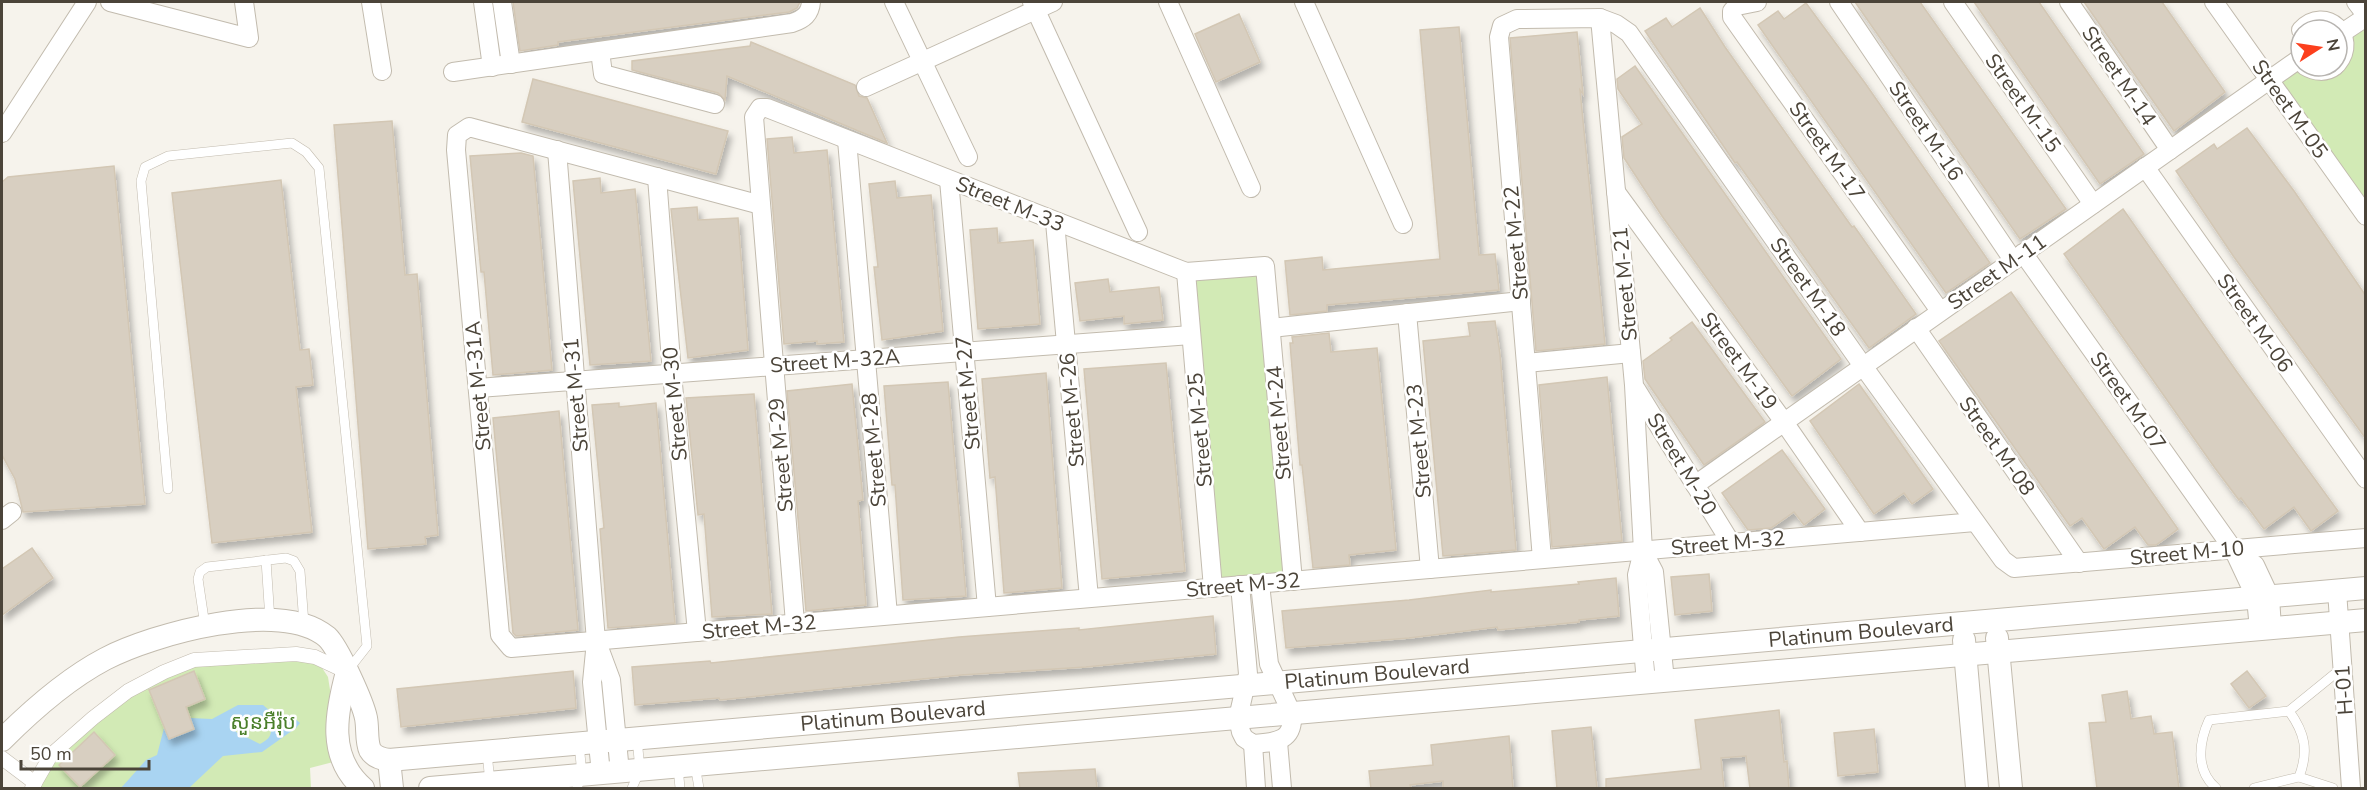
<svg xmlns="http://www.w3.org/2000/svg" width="2367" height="790" viewBox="0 0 2367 790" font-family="'Nunito Sans','Noto Sans Khmer',sans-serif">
<defs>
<filter id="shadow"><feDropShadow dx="3.5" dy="6" stdDeviation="3" flood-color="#0004"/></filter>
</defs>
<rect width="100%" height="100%" fill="#f6f3ec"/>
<g fill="#d2eab5">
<polygon points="2365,17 2365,216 2269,80 2299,59 2324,71"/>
<polygon points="1265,266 1293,581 1213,588 1186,272"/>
<polygon points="315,657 328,677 341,760 310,768 311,788 32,788 51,755 93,718 194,660"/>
</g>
<path fill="#a9d4f2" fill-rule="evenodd" d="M 238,705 L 263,705 L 275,715 L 294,718 L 300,723 L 296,728 L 262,752 L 223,756 L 189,788 L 121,788 L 146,760 L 157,755 L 164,728 L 190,718 L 212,719 ZM 257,716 L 270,723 C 273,734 270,739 260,744 L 236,732 L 235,722 L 244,717 Z"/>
<g fill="#d8cfc1" stroke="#d3c7b4" stroke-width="1.5" filter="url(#shadow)">
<polygon points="513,2 800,2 797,8 789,12 558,42 558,45 520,51"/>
<polygon points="1855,2 1920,2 2066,209 2020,239"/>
<polygon points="1974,2 2039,2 2144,154 2100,184"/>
<polygon points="2084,2 2162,2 2225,92 2174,131"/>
<polygon points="1806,3 1865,83 1990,263 1946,293 1758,25 1778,11 1784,19"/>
<polygon points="1700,8 1725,47 1852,227 1854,226 1916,314 1869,348 1737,162 1735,163 1645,31 1666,18 1672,27"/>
<polygon points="1239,14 1260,62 1216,82 1195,34"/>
<polygon points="1459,27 1479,255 1495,254 1499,290 1327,305 1327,311 1290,315 1285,261 1322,257 1323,270 1440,259 1420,30"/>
<polygon points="1577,32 1583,94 1580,90 1605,344 1536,351 1510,38"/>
<polygon points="751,42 855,85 859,96 867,98 887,143 727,76 725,100 718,93 632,70 632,61 750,46"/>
<polygon points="1635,66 1841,359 1792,396 1662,216 1624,158 1622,137 1642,124 1618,89 1617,79"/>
<polygon points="533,79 728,131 716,174 522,122"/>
<polygon points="392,121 405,275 417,274 438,535 425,537 426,544 368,549 334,125"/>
<polygon points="2247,128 2294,191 2366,296 2366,439 2234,257 2176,171 2214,144 2217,149"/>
<polygon points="792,137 794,153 827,150 844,342 817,344 817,341 784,344 767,139"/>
<polygon points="521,153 533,156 552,370 493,375 484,272 481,272 470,156"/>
<polygon points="114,166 145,504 23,512 15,479 2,455 2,182 8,177"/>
<polygon points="600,178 601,193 635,189 651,361 590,365 573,181"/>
<polygon points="281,180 300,350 309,349 313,385 296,387 312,532 212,543 172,193"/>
<polygon points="895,181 897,198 931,195 943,331 882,340 874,267 878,267 869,184"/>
<polygon points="697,207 698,220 738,218 748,350 688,358 671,209"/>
<polygon points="2123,209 2237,372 2338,511 2311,531 2294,507 2264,529 2241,498 2239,500 2215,468 2064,254"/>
<polygon points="997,228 998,243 1033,240 1040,324 978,329 970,230"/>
<polygon points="1108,279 1110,292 1159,287 1163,320 1124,324 1124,316 1080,321 1075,283"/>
<polygon points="2011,292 2178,529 2156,545 2148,545 2135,527 2104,549 2082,518 2070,526 1939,341"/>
<polygon points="1495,321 1500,354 1516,550 1443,556 1423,341 1470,336 1468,323"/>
<polygon points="1692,322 1765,422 1704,465 1645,379 1643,361 1672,340 1670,338"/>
<polygon points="1329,333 1331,352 1377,348 1396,550 1349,555 1350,565 1313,568 1302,465 1300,465 1290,343 1293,343 1292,337"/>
<polygon points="1166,363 1185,571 1102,579 1084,369"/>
<polygon points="1046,373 1062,588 1004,593 995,477 990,478 982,379"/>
<polygon points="1607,377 1622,541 1552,547 1539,385"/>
<polygon points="948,382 966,596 903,600 895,485 892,485 884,386"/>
<polygon points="852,384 863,500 858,501 866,605 806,611 787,391"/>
<polygon points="1859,384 1933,489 1912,504 1904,493 1874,514 1810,421"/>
<polygon points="754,394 772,614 712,617 704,514 698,515 686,398"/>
<polygon points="619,403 619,407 656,403 675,623 608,628 600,529 604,528 592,405"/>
<polygon points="559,411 578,630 516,636 513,633 493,418"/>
<polygon points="1782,450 1825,509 1804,525 1794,512 1771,528 1748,530 1722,493"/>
<polygon points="32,548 53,578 2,615 2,569"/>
<polygon points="1709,574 1712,611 1675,615 1671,577"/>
<polygon points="1616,578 1619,616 1579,620 1579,622 1498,630 1497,627 1409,638 1286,648 1282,611 1409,600 1491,590 1491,592 1579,584 1578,582"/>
<polygon points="1213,616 1216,654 1086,667 961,675 720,700 719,698 635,705 632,667 710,661 711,663 959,637 1079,628 1079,630"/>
<polygon points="194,671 205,699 186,707 194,729 169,739 149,690"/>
<polygon points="573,671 576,708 401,727 397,689"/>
<polygon points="2247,671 2266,696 2249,708 2231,684"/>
<polygon points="2127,691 2131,719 2151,716 2154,734 2172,732 2179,789 2097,789 2089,723 2106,722 2102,695"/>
<polygon points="1779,710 1784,762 1787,761 1789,789 1750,789 1746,756 1721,758 1724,789 1606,789 1606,779 1701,769 1695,720"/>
<polygon points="1591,727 1597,789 1557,789 1552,731"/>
<polygon points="1874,729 1878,772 1838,776 1834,733"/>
<polygon points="94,732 115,755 80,787 59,765"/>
<polygon points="1509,736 1513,789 1443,789 1443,781 1410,785 1411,789 1371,789 1369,771 1433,765 1431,745"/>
<polygon points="1095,769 1097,789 1020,789 1018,773"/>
</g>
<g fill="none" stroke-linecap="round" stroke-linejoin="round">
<g stroke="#c2bbae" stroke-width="10">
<g id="service">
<polyline points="168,489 141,181 145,167 168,156 292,143 306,152 319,168 367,646 349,669"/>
<polyline points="266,560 270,620"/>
<polyline points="205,626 198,579 200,572 207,567 286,558 294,561 300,571 304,624"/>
<polyline points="487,752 490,783"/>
<polyline points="695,765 699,788"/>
<polyline points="678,767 680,788"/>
<polyline points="2299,777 2333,788"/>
<polyline points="577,788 582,775 579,743"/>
<polyline points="632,788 640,770 637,738"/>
<path d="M 2216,788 C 2195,770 2199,742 2209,720 L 2289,711 L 2342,668"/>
<path d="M 2254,788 L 2299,777 C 2309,751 2305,733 2289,711"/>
</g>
</g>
<g stroke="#c2bbae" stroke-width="15">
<g id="pedestrian">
<polyline points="2,758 35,783"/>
<polyline points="32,788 51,755 93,718 128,691 164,672 194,660 296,654 315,657 347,672"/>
</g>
</g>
<g stroke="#c2bbae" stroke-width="20">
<g id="minor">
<polyline points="110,2 249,38 244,2"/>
<polyline points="371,2 382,71"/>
<polyline points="483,2 492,67"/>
<polyline points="502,2 511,64"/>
<polyline points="894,2 968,157"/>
<polyline points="1032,2 1138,232"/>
<polyline points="1168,2 1251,188"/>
<polyline points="1304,2 1403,224"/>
<polyline points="1757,2 1737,6 1732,11 1732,17 1940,311"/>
<polyline points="1839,2 2013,260"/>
<polyline points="1953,2 2093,204"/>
<polyline points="2069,2 2170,150"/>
<polyline points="2214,2 2366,216"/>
<polyline points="2356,2 2366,15"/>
<polyline points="1600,18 1634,385 1643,551 1637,575 1646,683"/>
<path d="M 2301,30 C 2325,4 2360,36 2337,64"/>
<polyline points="2342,33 2366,17"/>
<polyline points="600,51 603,74 715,104"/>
<path d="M 2305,66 C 2315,72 2326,73 2335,66"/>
<path d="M 453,72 L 792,23 C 804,19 810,14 811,2"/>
<polyline points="866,87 1053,2"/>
<polyline points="2,133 87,2"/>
<polyline points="847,140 888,615"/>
<polyline points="557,150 596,641 592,682 601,774"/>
<polyline points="2145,167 2366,479"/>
<polyline points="657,177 672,374 697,632"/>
<polyline points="949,180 987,607"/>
<polyline points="1616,192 1784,422 1860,532"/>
<polyline points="761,205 469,127 457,135 456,150 500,635 511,648 1975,522"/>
<polyline points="1055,222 1089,598"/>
<polyline points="2023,253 2233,549 2256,598 2259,629"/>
<polyline points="1186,272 1213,588"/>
<polyline points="1407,313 1430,569"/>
<polyline points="1271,328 1521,301"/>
<polyline points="1916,328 2079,563"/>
<polyline points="1526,363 1631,353"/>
<polyline points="478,388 1191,335"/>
<polyline points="1636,389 1731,543"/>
<polyline points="1695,485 2299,59"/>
<polyline points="2,520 12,512"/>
<polyline points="2235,550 2255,565 2270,597 2272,628"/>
<polyline points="1643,551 1654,572 1665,681"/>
<polyline points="1542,559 1499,37 1502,26 1517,19 1600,18 1616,24 1629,33 1863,366 2003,560 2014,568 2366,538"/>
<path d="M 1240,585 L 1248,674 L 1238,718 L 1241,732 L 1244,738 L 1253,744 C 1275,742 1294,742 1292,714 L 1269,664 L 1260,584"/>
<polyline points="2337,591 2351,788"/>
<polyline points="795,623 754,117 760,108 767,108 1186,272 1265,266 1293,581"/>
<polyline points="598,645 611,680 620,772"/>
<polyline points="1278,742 1282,788"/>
<polyline points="1253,744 1256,788"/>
</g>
</g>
<g stroke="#c2bbae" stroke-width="24">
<g id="tertiary">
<polyline points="1997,638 2011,788"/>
<polyline points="1964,640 1977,788"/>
<path d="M 347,672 C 336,713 327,757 363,788"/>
<path d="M 2,740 C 32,710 67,679 105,659 C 153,634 281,598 327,637 C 338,647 363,703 366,718 C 368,728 366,741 370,750 C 374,757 381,759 389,760 L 2366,588"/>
<polyline points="389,760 392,788"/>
<polyline points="430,788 2366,620"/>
</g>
</g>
<use href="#service" stroke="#fff" stroke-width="9"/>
<use href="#pedestrian" stroke="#fff" stroke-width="14"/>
<use href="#minor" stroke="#fff" stroke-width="18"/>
<use href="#tertiary" stroke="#fff" stroke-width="22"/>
</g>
<g text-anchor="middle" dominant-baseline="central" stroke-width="5" stroke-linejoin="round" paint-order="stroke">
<g font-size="21" fill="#4b4439" stroke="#fff">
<text transform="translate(2119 76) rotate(56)">Street M-14</text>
<text transform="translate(2023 103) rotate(55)">Street M-15</text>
<text transform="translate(2290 109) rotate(55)">Street M-05</text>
<text transform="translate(1926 131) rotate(56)">Street M-16</text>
<text transform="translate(1827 151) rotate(55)">Street M-17</text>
<text transform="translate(1010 204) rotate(22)">Street M-33</text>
<text transform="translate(1516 243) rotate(-95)">Street M-22</text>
<text transform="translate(1997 272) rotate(-35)">Street M-11</text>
<text transform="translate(1625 284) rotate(-95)">Street M-21</text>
<text transform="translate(1808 287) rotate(55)">Street M-18</text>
<text transform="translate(2255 323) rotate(55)">Street M-06</text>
<text transform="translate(835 361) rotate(-4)">Street M-32A</text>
<text transform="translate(1739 361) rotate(54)">Street M-19</text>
<text transform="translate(478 386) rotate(-95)">Street M-31A</text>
<text transform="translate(968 393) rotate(-95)">Street M-27</text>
<text transform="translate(576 395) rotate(-95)">Street M-31</text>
<text transform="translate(2128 401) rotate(55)">Street M-07</text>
<text transform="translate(675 404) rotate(-95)">Street M-30</text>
<text transform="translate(1072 410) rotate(-95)">Street M-26</text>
<text transform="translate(1279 423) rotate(-95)">Street M-24</text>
<text transform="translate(1200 430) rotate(-95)">Street M-25</text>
<text transform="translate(1419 441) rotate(-95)">Street M-23</text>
<text transform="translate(1997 446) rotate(55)">Street M-08</text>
<text transform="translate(874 450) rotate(-95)">Street M-28</text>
<text transform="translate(781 455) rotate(-95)">Street M-29</text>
<text transform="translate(1682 464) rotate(59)">Street M-20</text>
<text transform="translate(1728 543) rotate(-5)">Street M-32</text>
<text transform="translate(2187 553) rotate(-5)">Street M-10</text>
<text transform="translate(1243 585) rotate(-5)">Street M-32</text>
<text transform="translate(759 627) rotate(-5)">Street M-32</text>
<text transform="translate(1861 632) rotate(-5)">Platinum Boulevard</text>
<text transform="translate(1377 674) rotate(-5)">Platinum Boulevard</text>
<text transform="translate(2344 690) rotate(-94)">H-01</text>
<text transform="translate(893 716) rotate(-5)">Platinum Boulevard</text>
</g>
<g font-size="21" fill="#4a7f2a" stroke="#fff">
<text x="263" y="722">សួនអឺរ៉ុប</text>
</g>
</g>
<rect width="2367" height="790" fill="none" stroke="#4b4439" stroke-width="6"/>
<g transform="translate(2319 48) rotate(78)"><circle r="28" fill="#ffffff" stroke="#b7b4b0" stroke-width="1.5"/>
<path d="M0-4.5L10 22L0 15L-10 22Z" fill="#fc3f1d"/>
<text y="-9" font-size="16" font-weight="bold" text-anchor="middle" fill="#4b4439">N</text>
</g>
<path d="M21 760v9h128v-9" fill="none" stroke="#4b4439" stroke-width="3"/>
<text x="30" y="760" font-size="18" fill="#4b4439" stroke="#ffffff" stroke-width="4.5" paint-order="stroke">50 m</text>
</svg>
